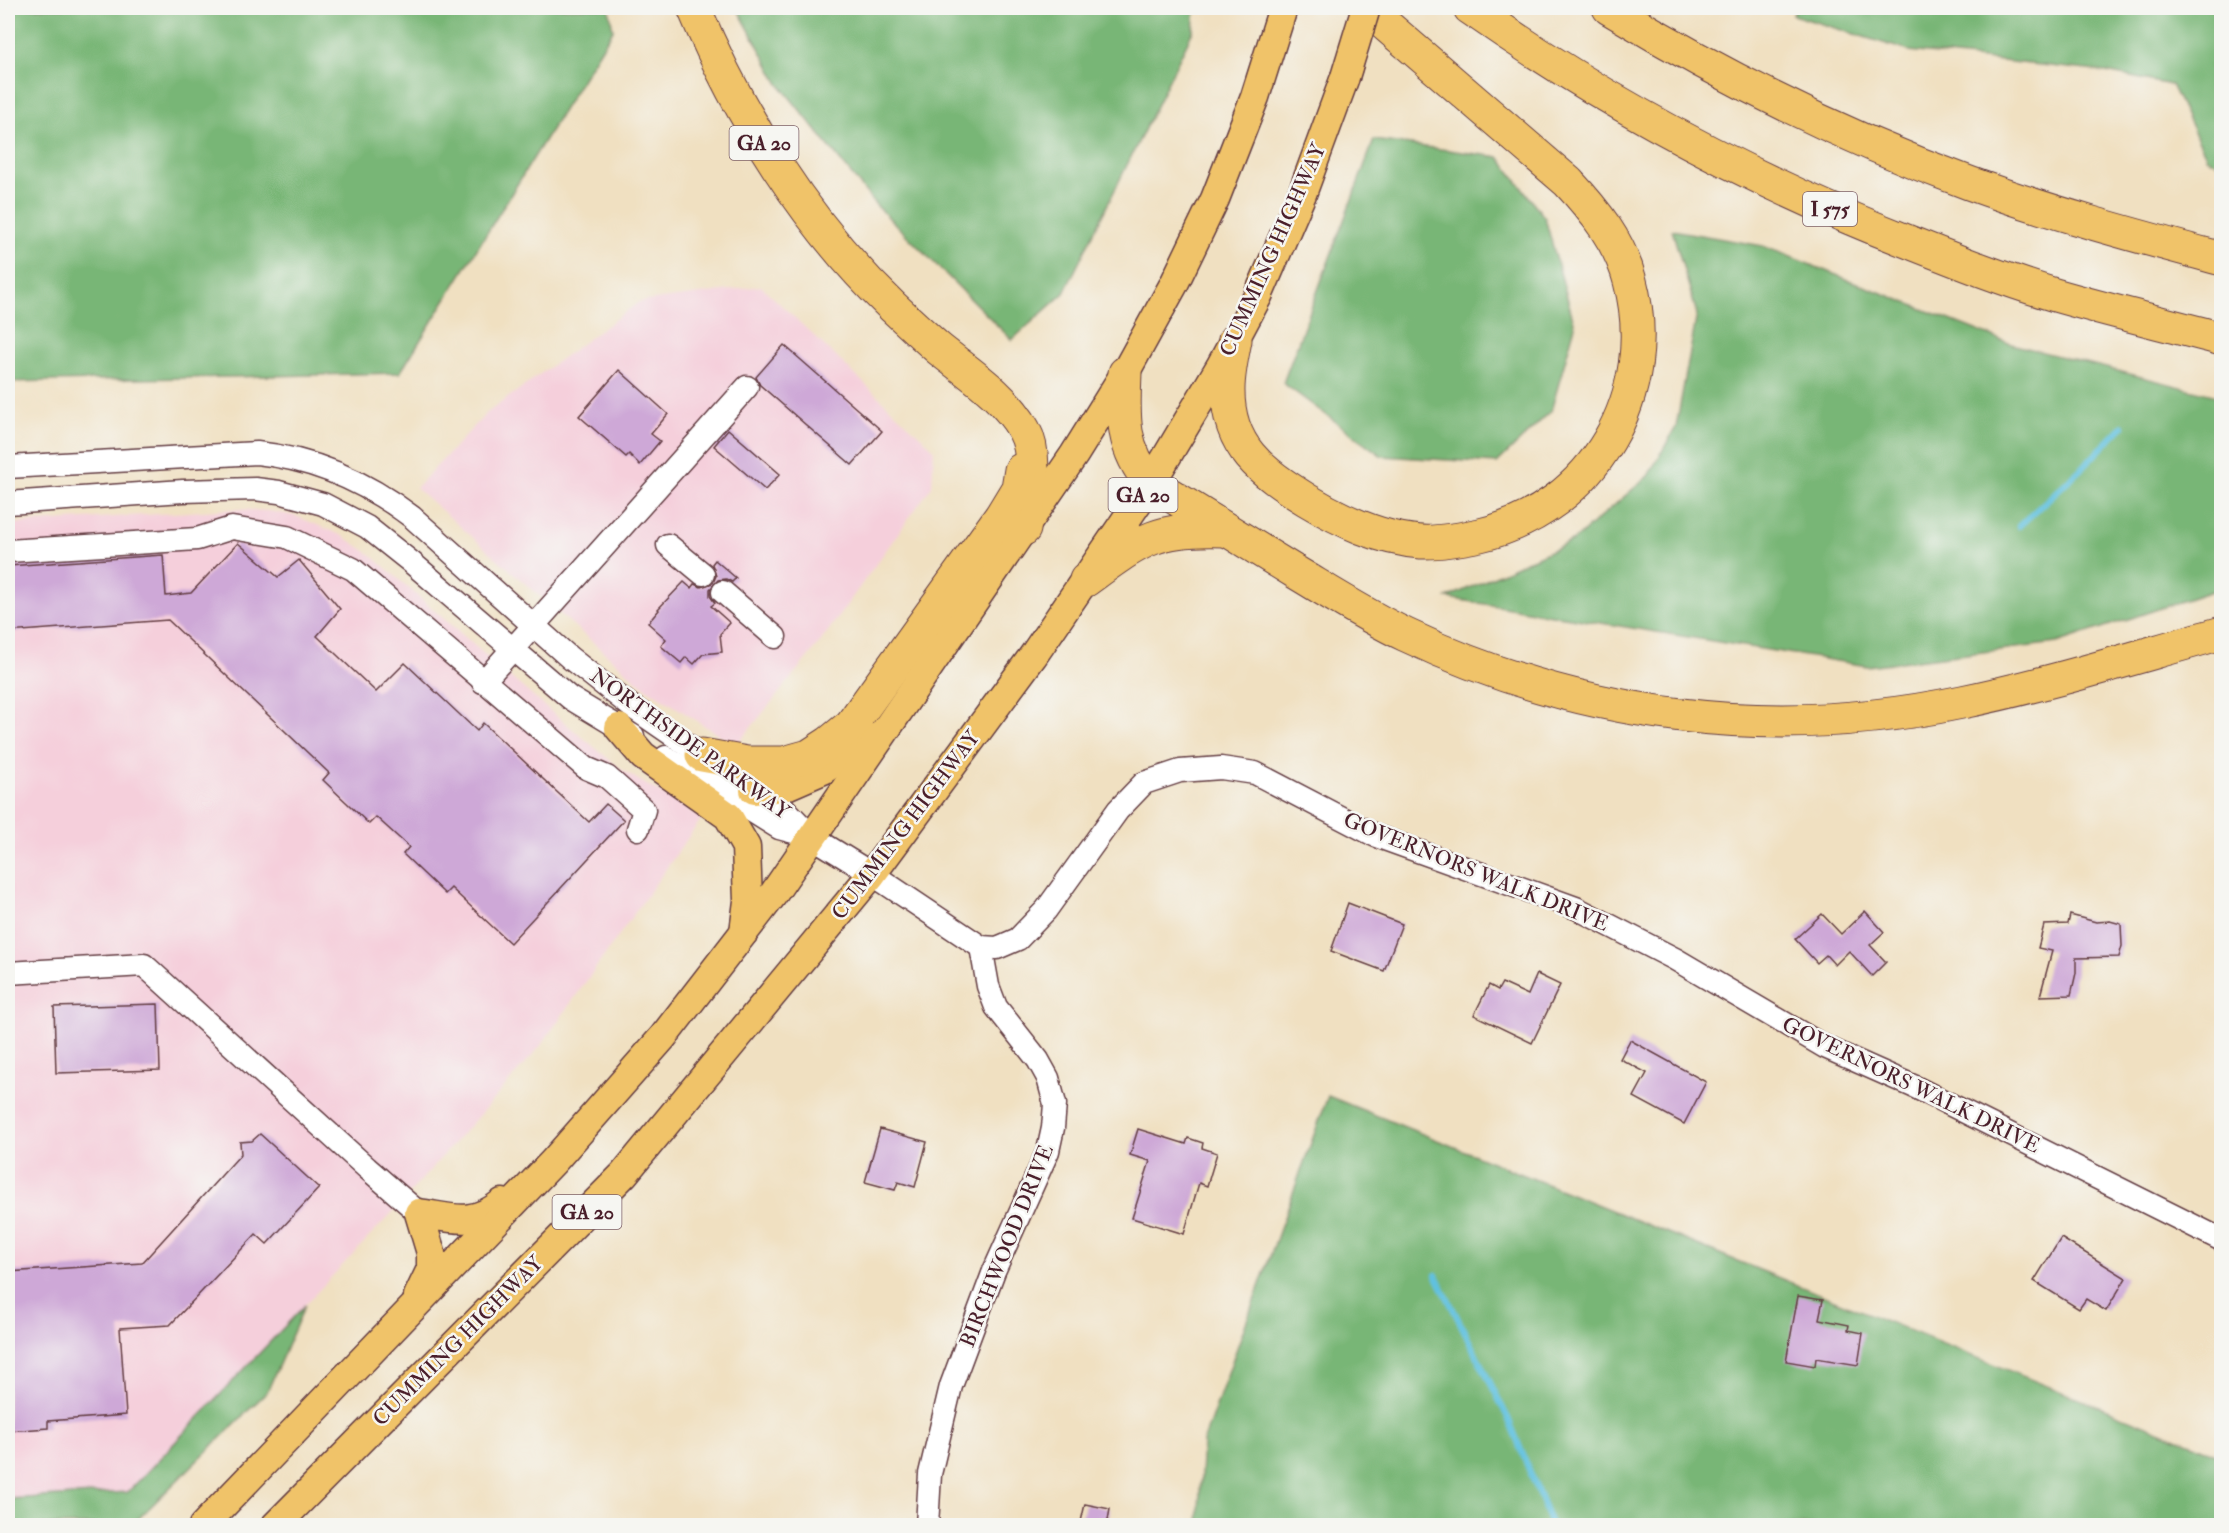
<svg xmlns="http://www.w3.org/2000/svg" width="2229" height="1533" viewBox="0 0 2229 1533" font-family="'IM FELL Double Pica',serif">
<rect width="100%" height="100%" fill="#f6f6f2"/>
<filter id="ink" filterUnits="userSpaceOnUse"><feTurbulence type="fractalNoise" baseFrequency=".0167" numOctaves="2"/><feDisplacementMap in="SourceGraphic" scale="12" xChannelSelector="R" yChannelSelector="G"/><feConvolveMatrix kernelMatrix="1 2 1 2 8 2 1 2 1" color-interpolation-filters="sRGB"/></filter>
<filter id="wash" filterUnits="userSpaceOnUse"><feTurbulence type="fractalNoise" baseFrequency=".008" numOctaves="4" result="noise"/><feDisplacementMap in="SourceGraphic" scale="24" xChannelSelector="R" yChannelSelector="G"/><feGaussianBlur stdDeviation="1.35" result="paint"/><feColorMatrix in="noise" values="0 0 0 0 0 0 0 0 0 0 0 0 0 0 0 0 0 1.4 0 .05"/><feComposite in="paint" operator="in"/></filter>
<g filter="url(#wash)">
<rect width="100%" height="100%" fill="#f0e0c1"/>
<g fill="#f5cfdb">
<polygon points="761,286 934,449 932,486 821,641 736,746 643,686 416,488 487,413 639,302"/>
<polygon points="235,509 269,511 296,516 343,536 370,554 524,689 622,770 702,818 539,1048 391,1214 128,1492 8,1499 8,524"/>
</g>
<g fill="#78b676" stroke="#616a50" stroke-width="1.5">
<polygon points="8,8 609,8 613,30 400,373 8,382"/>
<polygon points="737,8 1195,8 1193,31 1064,293 1012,340 876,205 779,84"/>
<polygon points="1796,8 2221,8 2221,165 2207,158 2171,85 2106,72 1909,51 1793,15"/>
<polygon points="1374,140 1499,157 1545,218 1575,326 1551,411 1497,463 1382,456 1283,383"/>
<polygon points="1672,230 1763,246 2011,344 2221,397 2221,588 2057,643 1867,666 1447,598 1574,540 1648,476 1676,427 1697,314"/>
<polygon points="1328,1096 2221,1456 2221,1525 1198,1526 1203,1442"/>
<polygon points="305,1305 267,1392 132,1525 8,1525 8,1499 128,1492"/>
</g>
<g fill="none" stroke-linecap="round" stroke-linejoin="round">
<g stroke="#61c1e0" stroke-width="6">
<polyline points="2019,526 2083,467 2123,426"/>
<polyline points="1436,1275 1508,1418 1552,1526"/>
</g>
</g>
<g id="blocks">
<g fill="#cea8d7">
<polygon points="784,345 882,431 852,465 760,385 756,377"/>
<polygon points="619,370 668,414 651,434 660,441 640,465 629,454 626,457 579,416"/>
<polygon points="728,429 780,474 765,490 714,446"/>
<polygon points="238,543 278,577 299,560 340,609 317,636 376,692 405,663 477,731 483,723 589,822 606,804 624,820 510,943 451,888 445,894 403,854 409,847 376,817 369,824 323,780 329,773 168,620 8,632 8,566 163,555 166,596 191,593"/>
<polygon points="715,560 736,578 732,582 726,579 718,580 710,589 710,596 715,603 711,606 730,623 720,634 722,652 703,654 694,664 686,657 681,663 661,646 666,639 648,623 659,610 658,609 684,582 691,588 694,584 701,587 713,583 716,576 712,564"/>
<polygon points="1348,903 1402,924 1384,971 1331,951"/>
<polygon points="1865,911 1884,932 1870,945 1886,962 1872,976 1849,951 1835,965 1826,955 1817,963 1795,939 1822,914 1841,934"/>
<polygon points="2070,915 2096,922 2110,921 2121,924 2122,946 2119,957 2076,958 2076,973 2071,995 2040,996 2052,951 2038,948 2044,925 2068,924"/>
<polygon points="1537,974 1560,985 1532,1043 1474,1015 1489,985 1498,990 1502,983 1528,995"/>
<polygon points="158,1004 160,1070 56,1073 54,1007"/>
<polygon points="1630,1040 1706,1082 1684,1124 1634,1097 1647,1073 1620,1059"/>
<polygon points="880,1129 927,1142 915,1187 898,1182 895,1190 865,1182"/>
<polygon points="1138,1129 1186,1144 1188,1138 1203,1143 1202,1148 1217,1153 1207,1186 1199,1183 1184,1234 1132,1218 1150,1161 1130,1155"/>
<polygon points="260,1134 319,1188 267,1244 256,1234 170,1325 120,1328 126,1415 48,1421 48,1428 8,1431 8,1272 142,1263 241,1154 240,1142 252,1141"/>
<polygon points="2061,1238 2126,1278 2106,1311 2086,1299 2079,1309 2034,1281"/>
<polygon points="1798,1296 1823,1300 1819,1319 1849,1325 1848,1330 1863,1333 1858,1365 1816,1358 1815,1366 1786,1361"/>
<polygon points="1085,1504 1110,1509 1107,1526 1080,1526"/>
</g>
</g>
</g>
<g filter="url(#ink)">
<use href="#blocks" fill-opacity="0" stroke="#633c42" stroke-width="1.5"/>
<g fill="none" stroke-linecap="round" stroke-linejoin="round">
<g stroke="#633c42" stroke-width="25">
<g id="minor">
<path d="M 8,467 L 257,453 C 315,459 366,482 412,517 L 570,658 L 632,707 L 744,784 L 784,808 L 812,837 L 872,874 L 981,947 L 997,948 L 1018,939 L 1046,910 L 1118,810 L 1144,783 L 1180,771 L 1221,768 L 1255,773 L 1376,836 L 1576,908 L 1675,959 L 1825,1047 L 1913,1086 L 2222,1240"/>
<polyline points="8,503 183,491 255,489 279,492 323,504 367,527 411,562 570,698 633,736"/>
<polyline points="668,545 703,574"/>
<polyline points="8,551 197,539 232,528 287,537 353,569 586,768 607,777 644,810 638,829"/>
<polyline points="723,592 775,637"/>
<polyline points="483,682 747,387"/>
<polyline points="666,757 779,828 809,836"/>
<polyline points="8,973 144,965 367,1168 419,1213"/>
<polyline points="927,1526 930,1474 951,1386 994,1271 1048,1151 1053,1128 1055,1104 1048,1078 1038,1060 996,1007 988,986 981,947"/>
</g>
</g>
<g stroke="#633c42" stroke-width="31">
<g id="major">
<polyline points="619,728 643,756 728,816 746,847 748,901 744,932"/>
<polyline points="754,790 784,787 823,770 868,739 873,738"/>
<path d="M 418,1296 L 431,1269 L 431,1253 L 419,1213 C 454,1218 472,1227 502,1203"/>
<polyline points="203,1526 553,1162 663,1037 772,896 1074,455 1125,373 1174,284 1215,199 1255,97 1283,8"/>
<polyline points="275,1526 624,1174 872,874 1033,656 1151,483 1220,367 1258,296 1302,194 1345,77"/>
</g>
</g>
<g stroke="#633c42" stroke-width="35">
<g id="highway">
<path d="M 694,8 C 739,116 806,224 892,306 C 907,320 923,335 939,349 C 969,373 1005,396 1024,430 C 1039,457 1029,500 1024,529"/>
<path d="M 1470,8 C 1606,103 1755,182 1909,242 C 1957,261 2005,280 2055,295 C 2110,311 2166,324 2222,339"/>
<path d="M 1609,8 C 1723,77 1844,137 1969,183 C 2051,213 2137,236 2222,259"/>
<path d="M 1235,340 C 1232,356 1228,373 1228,389 C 1227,447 1262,472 1307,500 C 1342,521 1380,539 1421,542 C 1440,543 1461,539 1480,535 C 1594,509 1660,393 1630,281 C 1620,242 1595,211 1568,182 L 1366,8"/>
<path d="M 1125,373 C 1123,417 1121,448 1151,483 C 1199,513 1248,543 1297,573 C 1332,594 1368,617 1406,635 C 1581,718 1772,742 1962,702 C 2050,684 2135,657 2222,633"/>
<path d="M 1086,580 C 1140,541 1155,527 1225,530"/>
<polyline points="702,755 747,763 784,763 809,756 829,743 851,725 1001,516 1018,488 1021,470"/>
</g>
</g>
<use href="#minor" stroke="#fff" stroke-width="22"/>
<use href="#major" stroke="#f0c369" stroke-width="28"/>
<use href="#highway" stroke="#f0c369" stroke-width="33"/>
<g stroke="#633c42" stroke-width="31" stroke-linecap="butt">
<polyline id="major-bridge" points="1345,77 1366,8"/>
</g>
<use href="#major-bridge" stroke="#f0c369" stroke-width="28"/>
</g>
</g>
<g text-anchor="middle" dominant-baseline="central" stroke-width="5" stroke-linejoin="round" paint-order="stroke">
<g fill="#f6f6f2" stroke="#7e6067" stroke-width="1.5">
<rect x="729.5" y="126" width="69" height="34" rx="4.5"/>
<rect x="1803" y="192" width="54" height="34" rx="4.5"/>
<rect x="1108.5" y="478" width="69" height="34" rx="4.5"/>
<rect x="552.5" y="1195" width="69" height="34" rx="4.5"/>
</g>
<g font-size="20" font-weight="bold" fill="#4a1f2b">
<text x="764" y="143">GA 20</text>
<text x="1830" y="209">I 575</text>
<text x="1143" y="495">GA 20</text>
<text x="587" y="1212">GA 20</text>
</g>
<g font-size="21" fill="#4a1f2b" stroke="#f6f6f2">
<text transform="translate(1273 250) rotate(-66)">CUMMING HIGHWAY</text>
<text transform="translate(690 744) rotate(36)">NORTHSIDE PARKWAY</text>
<text transform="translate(906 825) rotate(-53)">CUMMING HIGHWAY</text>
<text transform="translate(1476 872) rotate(22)">GOVERNORS WALK DRIVE</text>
<text transform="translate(1911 1085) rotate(26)">GOVERNORS WALK DRIVE</text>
<text transform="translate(1007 1246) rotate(-68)">BIRCHWOOD DRIVE</text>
<text transform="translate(458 1341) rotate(-45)">CUMMING HIGHWAY</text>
</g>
</g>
<rect width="2229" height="1533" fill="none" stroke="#f6f6f2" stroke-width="30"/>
</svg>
